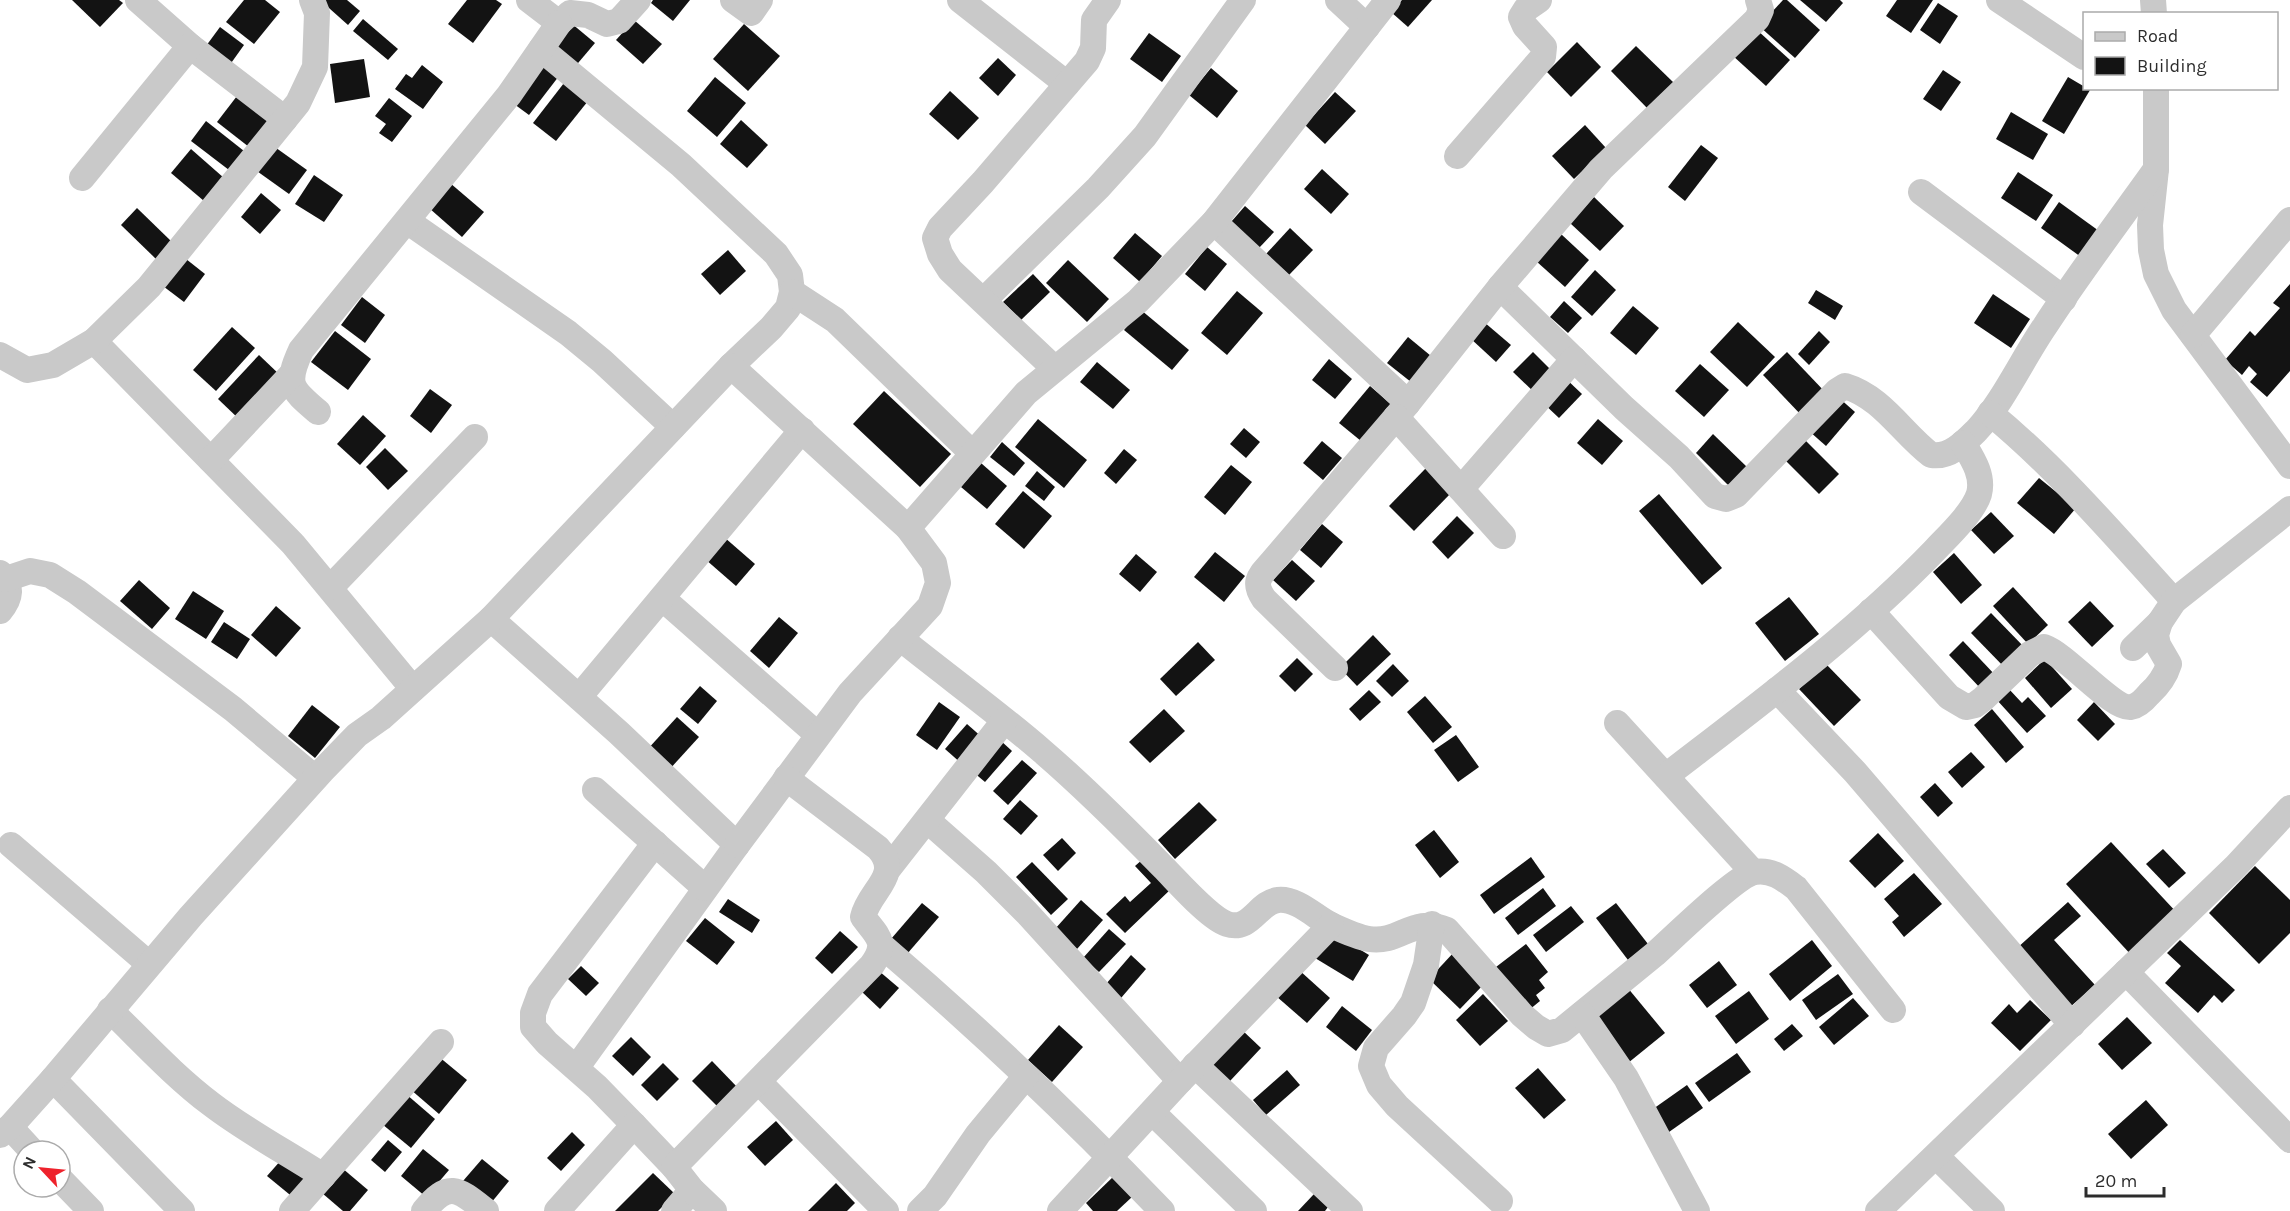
<svg xmlns="http://www.w3.org/2000/svg" width="2290" height="1211" viewBox="0 0 2290 1211" font-family="Karla,sans-serif">
<rect width="100%" height="100%" fill="#fff"/>
<g fill="#131313">
<polygon points="72,0 119,0 123,3 100,27"/>
<polygon points="244,0 265,0 280,12 254,44 226,22"/>
<polygon points="320,0 347,0 360,11 348,25"/>
<polygon points="467,0 496,0 502,4 473,43 448,24"/>
<polygon points="653,0 690,0 673,21 651,3"/>
<polygon points="1402,0 1432,0 1408,27 1391,12"/>
<polygon points="1783,0 1787,0 1820,30 1795,58 1759,26"/>
<polygon points="1800,0 1840,0 1843,3 1826,22"/>
<polygon points="1897,0 1933,0 1911,33 1886,16"/>
<polygon points="1938,3 1958,16 1940,44 1920,30"/>
<polygon points="363,19 398,49 388,60 353,31"/>
<polygon points="634,20 662,44 643,64 616,40"/>
<polygon points="571,23 595,43 573,69 549,49"/>
<polygon points="744,24 780,56 748,91 713,59"/>
<polygon points="220,27 244,45 229,66 206,46"/>
<polygon points="1756,29 1790,60 1766,86 1732,55"/>
<polygon points="1149,33 1181,56 1162,82 1130,59"/>
<polygon points="1577,42 1601,67 1571,97 1547,72"/>
<polygon points="1636,46 1674,83 1648,109 1611,71"/>
<polygon points="998,58 1016,75 998,96 979,78"/>
<polygon points="364,59 370,97 335,103 330,64"/>
<polygon points="541,62 559,76 529,115 510,101"/>
<polygon points="422,65 443,82 423,109 395,89 406,74 412,78"/>
<polygon points="1211,68 1238,91 1217,118 1189,95"/>
<polygon points="1943,70 1961,82 1941,111 1923,99"/>
<polygon points="715,77 746,103 717,137 687,111"/>
<polygon points="2068,77 2090,90 2064,134 2042,121"/>
<polygon points="564,83 588,101 556,141 533,123"/>
<polygon points="950,91 979,118 958,140 929,114"/>
<polygon points="1335,92 1356,111 1325,144 1305,125"/>
<polygon points="237,96 269,121 249,147 217,122"/>
<polygon points="389,98 412,116 392,142 379,133 386,124 375,116"/>
<polygon points="2011,112 2048,134 2033,160 1996,139"/>
<polygon points="741,120 768,145 747,168 720,144"/>
<polygon points="206,121 244,151 229,170 191,141"/>
<polygon points="1585,125 1606,148 1574,179 1552,156"/>
<polygon points="272,145 307,170 289,194 254,169"/>
<polygon points="1701,145 1718,158 1685,201 1668,187"/>
<polygon points="191,149 224,178 204,201 171,173"/>
<polygon points="1322,169 1349,194 1331,214 1304,189"/>
<polygon points="2018,172 2053,195 2036,221 2001,198"/>
<polygon points="314,175 343,195 324,222 295,204"/>
<polygon points="450,183 484,212 462,237 429,208"/>
<polygon points="261,193 281,210 260,234 241,217"/>
<polygon points="1594,197 1624,226 1600,251 1570,223"/>
<polygon points="2059,202 2099,231 2081,257 2041,228"/>
<polygon points="1245,206 1274,232 1259,248 1231,222"/>
<polygon points="137,208 172,242 156,259 121,225"/>
<polygon points="1290,228 1313,250 1289,275 1266,254"/>
<polygon points="1135,233 1162,256 1140,282 1113,258"/>
<polygon points="1561,234 1589,260 1565,287 1536,261"/>
<polygon points="1207,247 1227,264 1205,291 1185,274"/>
<polygon points="728,250 746,271 720,295 701,274"/>
<polygon points="181,255 205,274 184,302 159,283"/>
<polygon points="1068,260 1109,299 1087,322 1046,283"/>
<polygon points="1595,270 1616,290 1592,316 1571,297"/>
<polygon points="1033,274 1050,292 1021,320 1003,302"/>
<polygon points="2290,284 2290,371 2267,397 2250,382 2257,374 2249,366 2242,375 2225,360 2250,331 2255,336 2280,308 2273,303"/>
<polygon points="1816,290 1843,306 1835,320 1808,303"/>
<polygon points="1237,291 1263,313 1227,355 1201,333"/>
<polygon points="1993,294 2030,319 2011,348 1974,323"/>
<polygon points="362,297 385,315 365,343 341,325"/>
<polygon points="1564,301 1582,318 1568,333 1550,317"/>
<polygon points="1633,306 1659,328 1636,355 1610,333"/>
<polygon points="1141,310 1189,350 1172,370 1124,330"/>
<polygon points="1484,322 1511,345 1496,362 1470,338"/>
<polygon points="1738,322 1775,357 1747,387 1710,352"/>
<polygon points="232,327 255,348 216,391 193,370"/>
<polygon points="335,331 371,359 348,390 311,362"/>
<polygon points="1819,331 1830,342 1809,365 1798,354"/>
<polygon points="1408,337 1431,356 1411,382 1387,363"/>
<polygon points="1533,352 1554,373 1535,393 1513,372"/>
<polygon points="1787,352 1827,394 1803,417 1763,375"/>
<polygon points="259,355 281,376 240,420 218,399"/>
<polygon points="1329,359 1352,379 1335,399 1312,380"/>
<polygon points="1097,362 1130,390 1113,409 1080,382"/>
<polygon points="1700,364 1729,390 1704,417 1675,391"/>
<polygon points="1564,377 1582,394 1559,418 1541,401"/>
<polygon points="1370,386 1392,405 1361,441 1339,423"/>
<polygon points="430,389 452,405 431,433 410,416"/>
<polygon points="884,391 951,454 920,487 853,424"/>
<polygon points="1838,397 1855,412 1826,446 1809,431"/>
<polygon points="363,415 386,436 360,465 337,444"/>
<polygon points="1038,419 1087,460 1064,488 1015,447"/>
<polygon points="1598,419 1623,441 1602,465 1577,443"/>
<polygon points="1244,428 1260,442 1246,458 1230,444"/>
<polygon points="1713,434 1748,468 1730,487 1696,453"/>
<polygon points="1801,436 1839,474 1819,494 1781,456"/>
<polygon points="1322,441 1342,458 1323,480 1303,463"/>
<polygon points="1002,442 1025,463 1014,476 990,457"/>
<polygon points="385,448 408,471 388,490 366,467"/>
<polygon points="1124,449 1137,460 1116,484 1104,473"/>
<polygon points="981,463 1007,486 987,509 961,487"/>
<polygon points="1231,465 1252,482 1225,515 1204,497"/>
<polygon points="1426,468 1451,493 1414,531 1389,506"/>
<polygon points="1037,471 1055,487 1044,501 1025,486"/>
<polygon points="2039,478 2076,508 2054,534 2017,503"/>
<polygon points="1023,491 1052,516 1024,549 995,524"/>
<polygon points="1659,494 1722,568 1702,585 1639,511"/>
<polygon points="1991,512 2014,536 1994,554 1971,530"/>
<polygon points="1457,516 1474,533 1448,559 1432,542"/>
<polygon points="1322,524 1343,542 1321,568 1300,550"/>
<polygon points="724,537 755,564 736,586 705,559"/>
<polygon points="1215,552 1245,576 1224,602 1194,577"/>
<polygon points="1954,553 1982,585 1961,604 1933,572"/>
<polygon points="1136,554 1157,572 1140,592 1119,574"/>
<polygon points="1292,560 1315,581 1296,601 1273,580"/>
<polygon points="139,580 170,608 152,629 120,601"/>
<polygon points="2013,587 2048,625 2028,644 1993,606"/>
<polygon points="193,591 224,611 206,639 175,619"/>
<polygon points="1789,597 1819,634 1785,661 1755,623"/>
<polygon points="2090,601 2114,626 2092,647 2068,622"/>
<polygon points="276,606 301,628 276,657 251,635"/>
<polygon points="1991,613 2027,650 2007,670 1971,633"/>
<polygon points="779,617 798,633 769,668 750,651"/>
<polygon points="224,622 250,639 237,659 211,642"/>
<polygon points="1373,635 1391,654 1357,686 1340,668"/>
<polygon points="1963,641 1997,677 1983,691 1949,655"/>
<polygon points="1198,642 1215,660 1176,696 1160,679"/>
<polygon points="1297,658 1313,674 1295,692 1279,676"/>
<polygon points="2045,659 2072,689 2051,708 2025,678"/>
<polygon points="1825,663 1861,700 1834,726 1799,689"/>
<polygon points="1393,664 1409,681 1392,697 1376,681"/>
<polygon points="700,686 717,701 698,724 680,709"/>
<polygon points="2008,688 2022,703 2028,697 2046,716 2027,733 1996,699"/>
<polygon points="1369,690 1381,702 1360,721 1349,709"/>
<polygon points="1425,696 1452,727 1433,743 1407,712"/>
<polygon points="939,702 960,717 937,750 916,735"/>
<polygon points="2094,702 2115,724 2098,741 2077,720"/>
<polygon points="312,705 340,727 315,758 288,736"/>
<polygon points="1164,709 1185,731 1150,763 1129,742"/>
<polygon points="1992,709 2024,747 2006,763 1974,725"/>
<polygon points="677,717 699,737 668,771 646,751"/>
<polygon points="967,724 984,739 962,764 945,749"/>
<polygon points="1456,735 1479,767 1458,782 1434,750"/>
<polygon points="1000,740 1012,751 985,782 972,771"/>
<polygon points="1971,752 1985,767 1962,788 1948,772"/>
<polygon points="1022,760 1037,773 1008,805 993,791"/>
<polygon points="1935,783 1953,803 1938,817 1920,797"/>
<polygon points="1020,800 1038,816 1021,835 1003,819"/>
<polygon points="1199,802 1217,820 1175,859 1158,840"/>
<polygon points="1434,830 1459,862 1440,878 1415,845"/>
<polygon points="1878,833 1904,861 1875,888 1849,861"/>
<polygon points="1062,838 1076,853 1058,871 1043,855"/>
<polygon points="2111,842 2178,914 2133,957 2066,884"/>
<polygon points="2163,849 2186,873 2169,888 2146,864"/>
<polygon points="1531,857 1545,877 1494,914 1480,895"/>
<polygon points="1143,859 1171,889 1125,933 1106,914 1125,896 1130,902 1151,883 1135,866"/>
<polygon points="1032,862 1068,899 1051,915 1016,877"/>
<polygon points="2255,866 2290,900 2290,933 2259,964 2209,913"/>
<polygon points="1914,873 1942,904 1904,937 1892,922 1899,916 1884,899"/>
<polygon points="1543,888 1556,906 1518,935 1505,918"/>
<polygon points="728,899 760,920 752,933 719,912"/>
<polygon points="1081,900 1103,920 1077,949 1055,929"/>
<polygon points="2068,902 2081,916 2054,940 2095,985 2069,1008 2016,949"/>
<polygon points="922,903 939,917 907,954 891,939"/>
<polygon points="1616,903 1648,944 1628,960 1596,918"/>
<polygon points="1571,906 1584,922 1546,952 1533,935"/>
<polygon points="705,918 735,942 717,965 686,941"/>
<polygon points="1109,929 1126,944 1099,972 1083,958"/>
<polygon points="840,931 858,947 832,974 815,958"/>
<polygon points="1331,932 1369,955 1353,981 1315,958"/>
<polygon points="1812,940 1832,966 1790,1001 1769,974"/>
<polygon points="2180,940 2235,990 2222,1003 2214,995 2198,1013 2165,983 2181,966 2167,953"/>
<polygon points="1526,944 1548,972 1539,980 1545,988 1536,995 1540,1001 1529,1010 1496,967"/>
<polygon points="1455,951 1486,982 1460,1009 1429,979"/>
<polygon points="1131,955 1146,969 1121,998 1106,984"/>
<polygon points="1719,961 1737,985 1707,1008 1689,985"/>
<polygon points="581,966 599,983 586,996 568,979"/>
<polygon points="1299,970 1330,998 1307,1023 1276,996"/>
<polygon points="879,971 899,988 880,1009 861,991"/>
<polygon points="1838,974 1853,994 1816,1020 1802,1000"/>
<polygon points="1627,987 1665,1033 1628,1063 1590,1017"/>
<polygon points="1749,991 1769,1019 1736,1044 1715,1016"/>
<polygon points="1483,994 1508,1021 1480,1046 1456,1020"/>
<polygon points="1853,998 1869,1016 1834,1045 1819,1027"/>
<polygon points="2030,1000 2051,1020 2020,1051 1991,1023 2009,1004 2017,1013"/>
<polygon points="1342,1006 1372,1030 1356,1051 1326,1027"/>
<polygon points="2127,1017 2152,1043 2122,1070 2098,1044"/>
<polygon points="1792,1024 1803,1036 1784,1051 1774,1039"/>
<polygon points="1059,1025 1083,1047 1052,1082 1028,1060"/>
<polygon points="1242,1030 1261,1048 1230,1081 1211,1064"/>
<polygon points="631,1037 651,1057 633,1076 612,1056"/>
<polygon points="1737,1053 1751,1072 1709,1102 1695,1083"/>
<polygon points="438,1056 467,1080 439,1114 410,1089"/>
<polygon points="712,1061 739,1089 720,1109 692,1081"/>
<polygon points="663,1063 679,1079 657,1101 641,1085"/>
<polygon points="1538,1068 1566,1100 1544,1119 1515,1088"/>
<polygon points="1287,1070 1300,1085 1266,1115 1253,1100"/>
<polygon points="1687,1085 1703,1108 1669,1132 1653,1109"/>
<polygon points="406,1094 435,1119 411,1148 382,1124"/>
<polygon points="2146,1100 2168,1125 2131,1159 2108,1134"/>
<polygon points="776,1121 793,1140 765,1166 747,1147"/>
<polygon points="572,1132 585,1145 561,1171 547,1158"/>
<polygon points="388,1140 402,1152 385,1172 371,1160"/>
<polygon points="423,1149 449,1170 426,1197 401,1176"/>
<polygon points="282,1159 310,1182 295,1199 267,1176"/>
<polygon points="482,1159 509,1181 491,1203 463,1181"/>
<polygon points="342,1168 368,1190 350,1211 343,1211 322,1193"/>
<polygon points="653,1173 675,1194 658,1211 615,1211"/>
<polygon points="1114,1176 1133,1196 1117,1211 1093,1211 1086,1203"/>
<polygon points="836,1183 855,1203 847,1211 808,1211"/>
<polygon points="1314,1194 1328,1207 1325,1211 1298,1211"/>
</g>
<g fill="none" stroke-linecap="round" stroke-linejoin="round">
<g stroke="#c9c9c9" stroke-width="26">
<polyline points="138,0 190,46 285,119"/>
<polyline points="529,0 559,23 570,13 588,15 607,24 619,21 638,0"/>
<polyline points="733,0 751,13 760,0"/>
<polyline points="960,0 1067,84"/>
<polyline points="1338,0 1367,27"/>
<polyline points="1999,0 2084,57"/>
<polyline points="2153,0 2154,14"/>
<polyline points="541,49 681,165 776,254 790,275 792,292 788,308 771,328 731,366"/>
<polyline points="2156,88 2156,169 2150,225 2151,250 2156,274 2174,310 2290,466"/>
<polyline points="1457,156 1543,57 1544,47 1525,26 1521,17 1526,9 1539,0"/>
<polyline points="82,178 190,46"/>
<polyline points="1921,192 2064,299"/>
<polyline points="407,221 568,333 602,361 673,427"/>
<path d="M 1214,222 L 1408,403 L 1272,562 C 1260,576 1252,581 1264,599 L 1335,668"/>
<path d="M 1500,287 L 1624,408 L 1679,457 L 1715,496 L 1726,499 L 1736,495 L 1837,391 L 1845,386 C 1882,397 1902,433 1931,455 C 1950,458 1965,442 1977,430 C 2003,402 2023,358 2045,326 C 2080,272 2119,221 2156,169"/>
<polyline points="792,292 835,320 972,453"/>
<polyline points="984,300 1098,188 1145,136 1243,0"/>
<polyline points="2193,335 2290,220"/>
<polyline points="94,341 293,544 413,689"/>
<polyline points="0,355 27,370 53,365 94,341 149,287 298,103 315,67 317,13 312,0"/>
<polyline points="1054,368 950,270 940,254 935,238 940,228 983,182 1087,61 1093,48 1094,20 1108,0"/>
<polyline points="1408,403 1500,287 1601,169 1757,19 1761,10 1758,0"/>
<path d="M 318,412 C 291,389 285,385 301,350 L 509,95 L 559,23"/>
<path d="M 1990,413 C 2058,469 2115,536 2174,601"/>
<polyline points="1396,417 1503,536"/>
<polyline points="211,460 292,374"/>
<polyline points="1461,489 1574,359"/>
<path d="M 0,573 C 13,586 11,598 0,611"/>
<polyline points="6,579 30,571 50,575 77,592 233,709 315,778"/>
<polyline points="331,587 475,437"/>
<polyline points="662,598 818,735"/>
<path d="M 1871,611 L 1949,697 L 1966,707 L 1975,705 L 1983,699 L 2030,654 L 2044,647 C 2067,655 2113,710 2131,707 C 2138,706 2144,700 2149,694 C 2159,685 2165,677 2169,664 L 2158,645 L 2156,635 L 2160,622 L 2174,601 L 2290,509"/>
<polyline points="491,619 619,733 737,845 577,1067"/>
<path d="M 900,638 C 947,676 997,712 1042,751 C 1084,787 1124,827 1163,867 C 1178,882 1209,918 1227,924 C 1251,932 1258,902 1278,900 C 1297,898 1315,917 1331,925 C 1342,930 1357,937 1369,939 C 1401,944 1412,915 1447,930 L 1522,1015 L 1536,1027 L 1548,1034 L 1562,1030 C 1593,1005 1624,979 1655,954 C 1673,938 1737,875 1755,872 C 1771,869 1784,879 1796,888 L 1893,1010"/>
<polyline points="2133,648 2160,622"/>
<polyline points="1777,690 1855,772 2072,1025"/>
<polyline points="579,697 802,430"/>
<polyline points="1617,723 1753,872"/>
<path d="M 1666,776 C 1758,705 1853,635 1934,551 C 1948,536 1973,513 1979,494 C 1984,475 1972,458 1963,443"/>
<polyline points="595,790 705,888"/>
<polyline points="927,820 986,872 1027,913 1180,1081"/>
<polyline points="11,845 149,964"/>
<polyline points="737,845 850,693 930,606 938,583 934,563 908,528"/>
<polyline points="889,868 1004,721"/>
<polyline points="1432,924 1426,965 1413,1003 1404,1016 1376,1048 1371,1066 1379,1085 1397,1106 1500,1201"/>
<path d="M 881,945 C 979,1029 1073,1118 1162,1211"/>
<polyline points="2126,972 2290,1140"/>
<path d="M 110,1010 C 143,1042 174,1076 211,1104 C 246,1131 286,1152 323,1176"/>
<polyline points="1582,1014 1626,1078 1697,1211"/>
<polyline points="1195,1065 1350,1211"/>
<polyline points="53,1079 182,1211"/>
<polyline points="759,1082 886,1211"/>
<polyline points="1152,1112 1254,1211"/>
<polyline points="634,1125 597,1087 547,1043 533,1027 533,1013 540,994 655,843"/>
<polyline points="10,1127 32,1151"/>
<polyline points="0,1135 10,1127 53,1079 191,916 322,771 357,735 381,718 491,619 731,366 908,528 1026,393 1138,301 1214,222 1388,0"/>
<polyline points="1936,1156 1992,1211"/>
<polyline points="60,1179 91,1211"/>
<polyline points="292,1211 441,1042"/>
<path d="M 424,1211 C 449,1180 458,1189 486,1211"/>
<polyline points="557,1211 634,1125 674,1167"/>
<polyline points="674,1211 692,1190"/>
<path d="M 714,1211 L 692,1190 L 674,1167 L 872,965 C 888,942 878,937 863,917 C 869,890 903,875 878,848 L 786,778"/>
<polyline points="920,1211 935,1196 978,1134 1026,1076"/>
<polyline points="1060,1211 1180,1081 1331,925"/>
<polyline points="1878,1211 2236,866 2290,808"/>
</g>
</g>
<rect x="2083" y="12" width="195" height="78" fill="#ffffff" stroke="#ababab" stroke-width="1.5"/>
<rect x="2095" y="32" width="30" height="9" fill="#c9c9c9" stroke="#ababab" stroke-width="1.5"/>
<text x="2137" y="42" font-size="18" fill="#2c2c2c">Road</text>
<rect x="2095" y="57" width="30" height="18" fill="#131313" stroke="#ababab" stroke-width="1.5"/>
<text x="2137" y="72" font-size="18" fill="#2c2c2c">Building</text>
<g transform="translate(42 1169) rotate(296)"><circle r="28" fill="#ffffff" stroke="#ababab" stroke-width="1.5"/>
<path d="M0-4.5L10 22L0 15L-10 22Z" fill="#ee222c"/>
<text y="-9" font-size="16" font-weight="bold" text-anchor="middle" fill="#2c2c2c">N</text>
</g>
<path d="M2086 1187v9h78v-9" fill="none" stroke="#2c2c2c" stroke-width="3"/>
<text x="2095" y="1187" font-size="18" fill="#2c2c2c" stroke="#ffffff" stroke-width="4.5" paint-order="stroke">20 m</text>
</svg>
